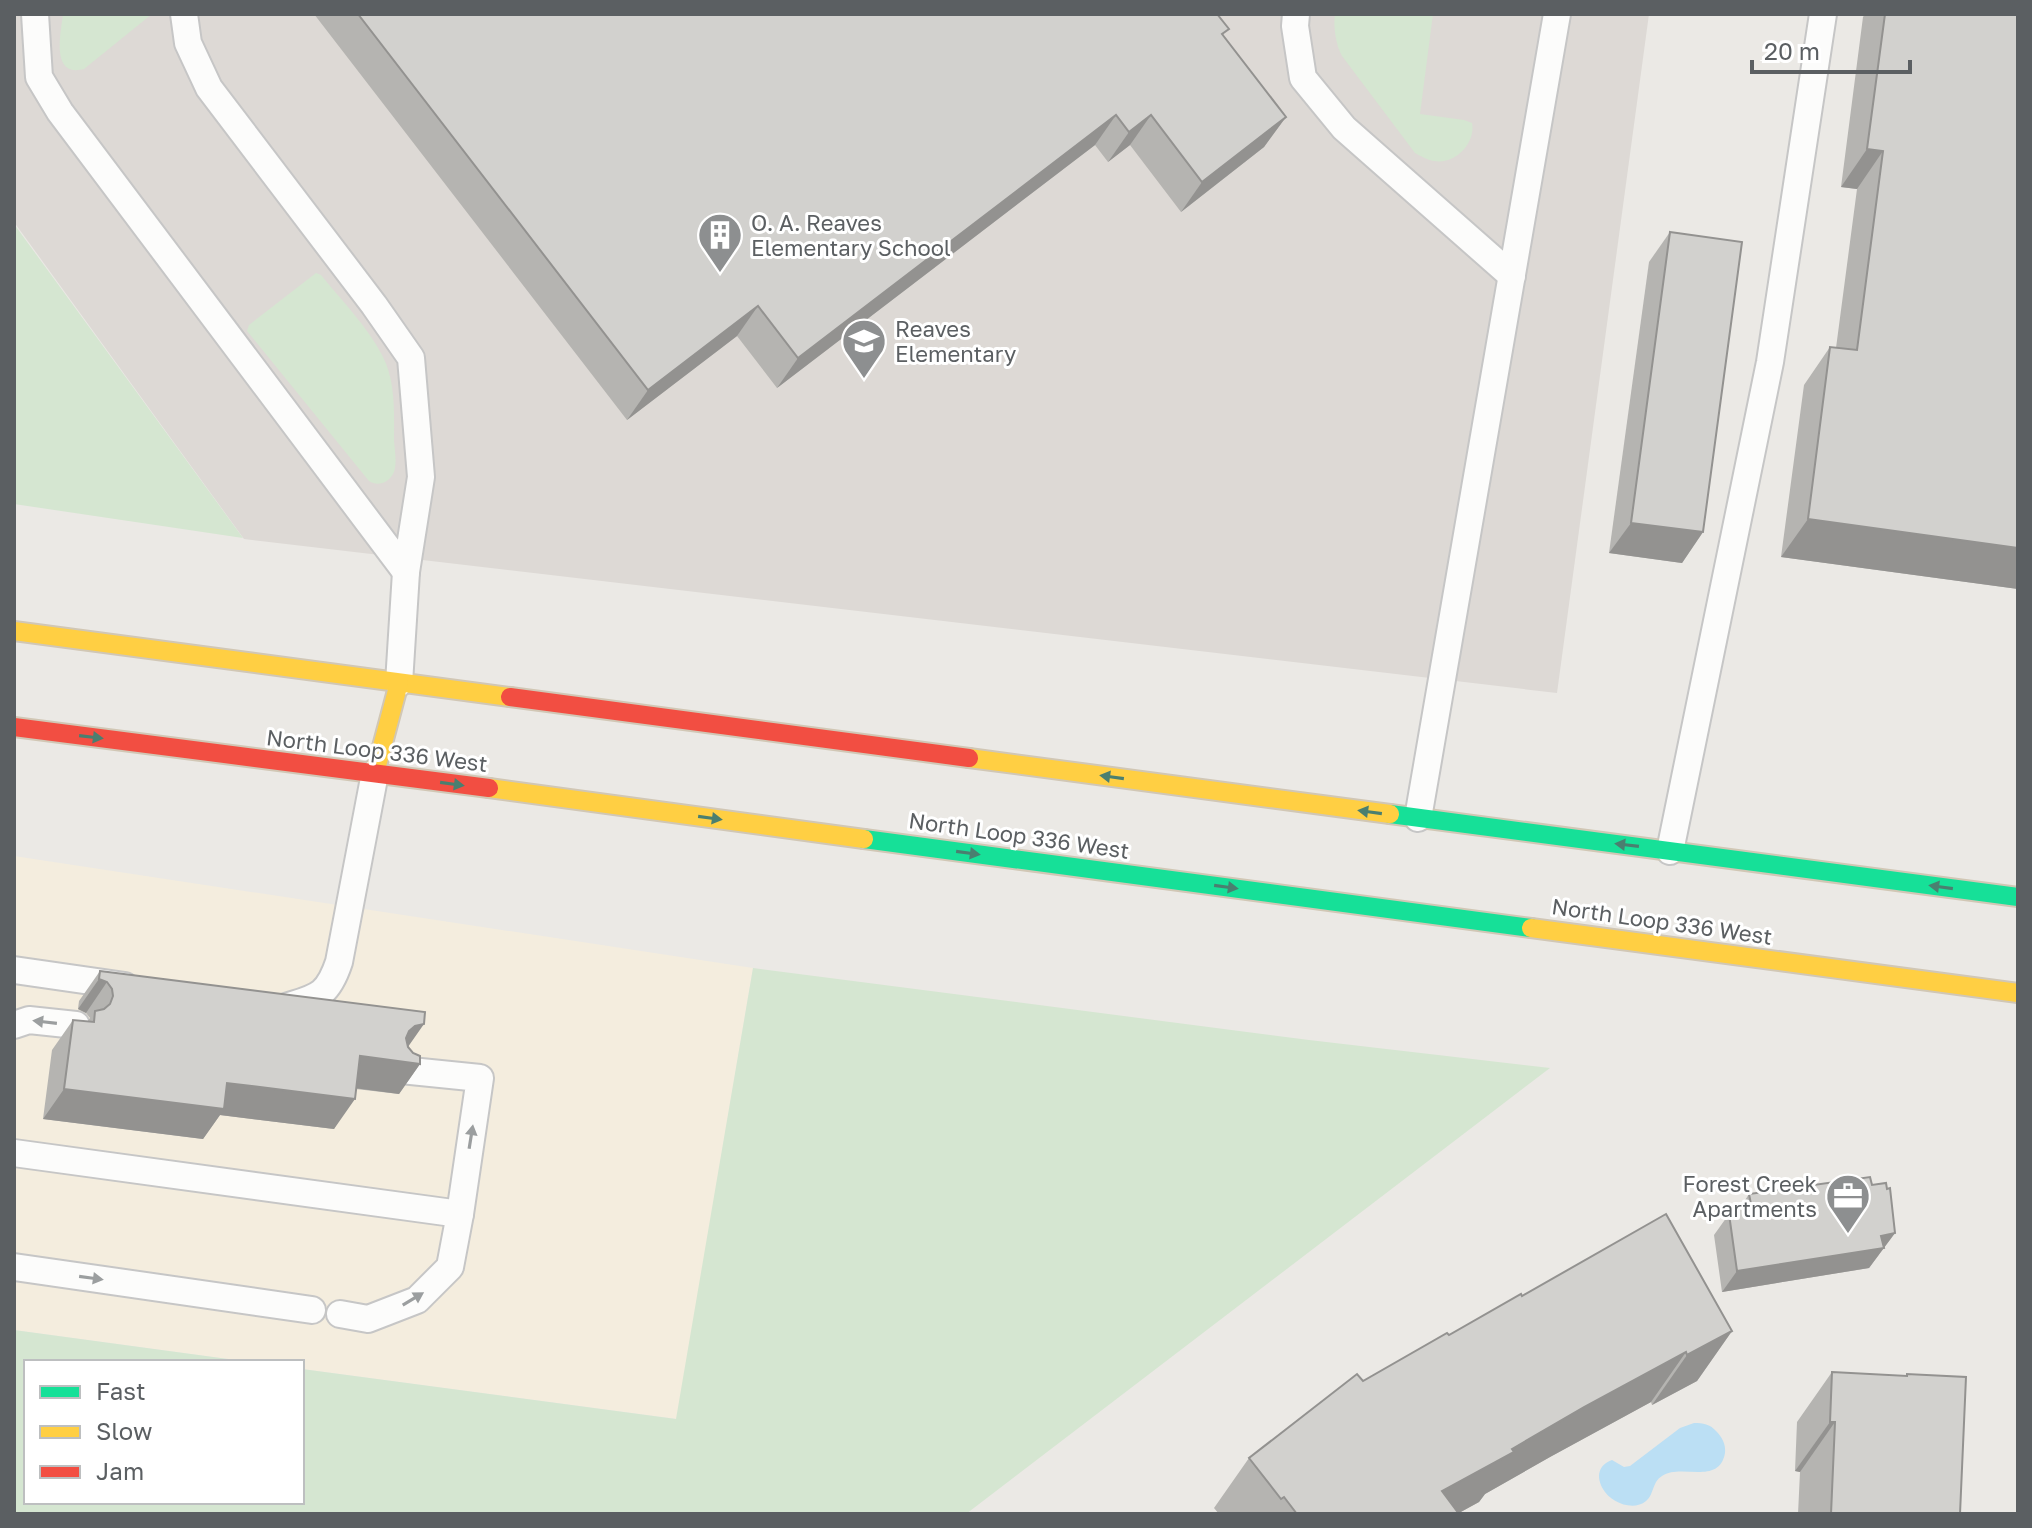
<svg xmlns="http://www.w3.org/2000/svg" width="2032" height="1528" viewBox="0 0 2032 1528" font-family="'Golos Text',sans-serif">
<rect width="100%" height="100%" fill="#ebe9e5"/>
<polygon fill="#f4edde" points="14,856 753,968 677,1419 302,1369 302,1362 250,1362 14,1330"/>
<polygon fill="#ddd9d5" points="14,14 1649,14 1557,693 244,539 14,222"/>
<g fill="#d5e6d1">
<path d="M 63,14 L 152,14 L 84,69 C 50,78 61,32 63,14 Z"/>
<path d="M 1335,14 L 1433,14 L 1420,114 L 1464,120 L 1472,123 C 1476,143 1455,165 1434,161 C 1427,160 1421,156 1415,153 L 1342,56 C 1336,45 1333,27 1335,14 Z"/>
<polygon points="14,224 243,538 14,504"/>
<path d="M 316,273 L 321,275 C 342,301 367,326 382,355 C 396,381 394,413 394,441 C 395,451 397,463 394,472 C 389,483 378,487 369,481 L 247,331 L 249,325 Z"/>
<polygon points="753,968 1309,1040 1550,1068 966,1514 14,1514 14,1330 250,1362 26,1362 26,1502 302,1502 302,1369 676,1419"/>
</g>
<path fill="#bbdff4" d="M 1694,1423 C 1703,1423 1710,1424 1716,1431 C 1722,1437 1726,1444 1725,1453 C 1719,1486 1681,1463 1662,1476 C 1652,1482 1654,1495 1646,1501 C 1633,1512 1610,1502 1603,1489 C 1596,1477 1598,1465 1612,1460 L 1624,1467 L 1630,1466 L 1680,1428 Z"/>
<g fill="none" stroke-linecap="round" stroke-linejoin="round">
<g stroke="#c6c6c6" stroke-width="30">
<g id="lane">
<polyline points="35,14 39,77 60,112 406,572"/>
<polyline points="184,14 188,43 209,88 374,305 411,358 421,477 406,572 399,683"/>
<polyline points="1296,14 1295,26 1303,78 1344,128 1512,276"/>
<polyline points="1418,818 1557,14"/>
<polyline points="1670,851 1770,362 1823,14"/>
<polyline points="14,970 125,986"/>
<path d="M 283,1008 C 316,997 327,998 339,962 L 375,773"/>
<polyline points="14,1025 29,1020 76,1025"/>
<polyline points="14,1153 460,1214"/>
<polyline points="14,1267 312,1310"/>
<polyline points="340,1314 368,1319 417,1300 450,1267 460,1214 480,1078 401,1070"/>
</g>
</g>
<g stroke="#d1c7b5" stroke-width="22">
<g id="fast">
<polyline points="1390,814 2018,897"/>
<polyline points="864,839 1531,928"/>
</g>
</g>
<g stroke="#d1c7b5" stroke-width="22">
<g id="slow">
<polyline points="14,631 510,697"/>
<polyline points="969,758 1390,814"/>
<polyline points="375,773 399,683"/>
<polyline points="489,788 864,839"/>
<polyline points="1531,928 2018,993"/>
</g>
</g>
<g stroke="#d1c7b5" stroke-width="22">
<g id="jam">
<polyline points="510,697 969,758"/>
<polyline points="14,727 489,788"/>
</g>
</g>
<use href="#lane" stroke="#fcfcfb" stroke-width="26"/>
<use href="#fast" stroke="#16e098" stroke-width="18"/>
<use href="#slow" stroke="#ffcf43" stroke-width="18"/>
<use href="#jam" stroke="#f24e42" stroke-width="18"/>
</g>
<g fill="#b5b4b1">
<polygon points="314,14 1217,14 1224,36 1286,117 1264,147 1181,212 1130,145 1108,162 1095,145 777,388 737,336 627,420"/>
<polygon points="1865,14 2018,14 2018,589 1781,557 1804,385 1830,347 1836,348 1857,189 1841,187 1863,17"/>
<polygon points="1670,232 1703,532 1682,563 1609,553 1649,262"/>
<polygon points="100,971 408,1047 420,1064 399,1094 356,1089 334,1129 220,1115 203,1139 43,1119 52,1050 73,1020 87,1022 90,1018 86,1013 78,1009 79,1001"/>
<polygon points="1872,1185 1895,1233 1869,1268 1722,1292 1714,1235 1729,1214 1731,1214 1737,1205 1742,1205 1749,1194"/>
<polygon points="1522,1296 1732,1331 1697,1381 1652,1405 1651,1402 1550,1457 1485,1494 1479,1502 1459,1513 1459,1514 1219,1514 1214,1508 1249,1458 1363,1381"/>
<polygon points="1832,1372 1906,1376 1907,1374 1960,1514 1798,1514 1800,1472 1795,1471 1797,1422"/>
</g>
<g fill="#939290">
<polygon points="1116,115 1095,145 777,388 798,358"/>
<polygon points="1151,115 1130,145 1108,162 1129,132"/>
<polygon points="1286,117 1264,147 1181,212 1202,182"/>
<polygon points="1867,149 1883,151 1857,189 1841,187"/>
<polygon points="758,306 737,336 627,420 648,390"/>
<polygon points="1808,519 2018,548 2018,589 1781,557"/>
<polygon points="1631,523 1703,532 1682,563 1609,553"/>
<polygon points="99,979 107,982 86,1013 78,1009"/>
<polygon points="424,1024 403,1054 420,1064 399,1094 339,1086 360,1056 415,1026"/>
<polygon points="227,1083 355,1099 334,1129 220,1115 203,1139 43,1119 64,1089"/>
<polygon points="1895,1233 1869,1268 1722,1292 1737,1271"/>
<polygon points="1732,1331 1697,1381 1652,1405 1687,1355"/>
<polygon points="1686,1352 1651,1402 1550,1457 1485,1494 1479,1502 1457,1514 1442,1491 1512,1449 1584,1407"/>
<polygon points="1830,1422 1835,1422 1800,1472 1795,1471"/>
</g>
<g fill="#d2d1ce" stroke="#939290" stroke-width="2">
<polygon points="358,14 1217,14 1229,29 1222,34 1286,117 1202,182 1151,115 1129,132 1116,115 798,358 758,306 648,390"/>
<polygon points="1885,14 2018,14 2018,548 1808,519 1830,347 1857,350 1883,151 1867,149"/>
<polygon points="1670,232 1742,242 1703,532 1631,523"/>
<polygon points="100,971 425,1012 424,1024 415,1026 409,1031 406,1038 408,1047 413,1053 420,1056 420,1064 360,1056 355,1099 227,1083 224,1109 64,1089 73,1020 94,1022 95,1011 104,1009 110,1004 113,996 112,989 107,982 99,979"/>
<polygon points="1870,1177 1872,1185 1886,1183 1887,1189 1890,1188 1895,1233 1881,1236 1884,1248 1737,1271 1729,1214 1738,1212 1737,1205 1751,1204 1749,1194"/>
<polygon points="1666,1214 1732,1331 1687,1355 1686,1352 1584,1407 1512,1449 1514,1452 1442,1491 1459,1514 1297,1514 1284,1497 1281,1499 1249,1458 1357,1374 1363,1381 1447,1333 1449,1335 1521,1294 1522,1296"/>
<polygon points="1832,1372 1907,1376 1907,1374 1966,1377 1960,1514 1831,1514 1835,1422 1830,1422"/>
</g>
<defs><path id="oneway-solid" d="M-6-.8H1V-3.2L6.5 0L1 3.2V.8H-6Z" transform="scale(2)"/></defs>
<g fill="#4a7f70">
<use href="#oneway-solid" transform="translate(91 737) rotate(7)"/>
<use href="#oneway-solid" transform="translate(1112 777) rotate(-172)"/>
<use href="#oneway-solid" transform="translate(452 784) rotate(8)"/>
<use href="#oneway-solid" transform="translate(1370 812) rotate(-172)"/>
<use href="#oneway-solid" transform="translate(710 818) rotate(8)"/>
<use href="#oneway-solid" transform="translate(1627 845) rotate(-173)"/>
<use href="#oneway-solid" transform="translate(968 853) rotate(8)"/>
<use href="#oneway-solid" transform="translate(1226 887) rotate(8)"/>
<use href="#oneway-solid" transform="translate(1941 887) rotate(-172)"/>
</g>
<g fill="#9b9e9f">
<use href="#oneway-solid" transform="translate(45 1022) rotate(-173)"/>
<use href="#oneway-solid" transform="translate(471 1137) rotate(-81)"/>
<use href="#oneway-solid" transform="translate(91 1278) rotate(8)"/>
<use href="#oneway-solid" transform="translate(413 1299) rotate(-31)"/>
</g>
<defs>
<g id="building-pin" transform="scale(2.3)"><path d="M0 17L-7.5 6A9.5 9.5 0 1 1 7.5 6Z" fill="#8d8f90" stroke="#fff"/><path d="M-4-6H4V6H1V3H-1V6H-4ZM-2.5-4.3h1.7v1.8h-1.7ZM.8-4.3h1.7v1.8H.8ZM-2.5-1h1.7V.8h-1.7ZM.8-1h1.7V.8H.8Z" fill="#fff"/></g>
<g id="school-pin" transform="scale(2.3)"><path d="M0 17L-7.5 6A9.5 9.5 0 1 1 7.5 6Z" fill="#8d8f90" stroke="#fff"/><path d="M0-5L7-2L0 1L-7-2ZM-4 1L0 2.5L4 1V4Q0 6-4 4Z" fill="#fff"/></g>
<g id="office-pin" transform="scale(2.3)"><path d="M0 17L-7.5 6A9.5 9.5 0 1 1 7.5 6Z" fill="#8d8f90" stroke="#fff"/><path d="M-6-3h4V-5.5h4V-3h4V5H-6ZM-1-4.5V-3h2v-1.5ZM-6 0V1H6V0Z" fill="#fff"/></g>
</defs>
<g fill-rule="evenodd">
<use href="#building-pin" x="720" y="235"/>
<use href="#school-pin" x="864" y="341"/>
<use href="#office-pin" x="1848" y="1196"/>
</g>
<g text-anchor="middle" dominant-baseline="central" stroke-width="6" stroke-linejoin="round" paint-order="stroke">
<g font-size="22" fill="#5b5f62" stroke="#fff" text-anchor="start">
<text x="751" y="222">O. A. Reaves<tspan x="751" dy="25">Elementary School</tspan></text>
<text x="895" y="328">Reaves<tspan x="895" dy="25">Elementary</tspan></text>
<text x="1817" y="1183" text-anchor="end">Forest Creek<tspan x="1817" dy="25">Apartments</tspan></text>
</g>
<g font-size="22" fill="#5b5f62" stroke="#fff">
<text transform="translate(377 750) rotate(7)">North Loop 336 West</text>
<text transform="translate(1019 835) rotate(8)">North Loop 336 West</text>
<text transform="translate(1662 921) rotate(8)">North Loop 336 West</text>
</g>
</g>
<rect width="2032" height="1528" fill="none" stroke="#5b5f62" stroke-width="32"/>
<rect x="24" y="1360" width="280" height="144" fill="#ffffff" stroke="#bdbfc0" stroke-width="2"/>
<rect x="40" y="1386" width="40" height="12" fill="#16e098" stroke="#bdbfc0" stroke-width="2"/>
<text x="96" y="1400" font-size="24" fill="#5b5f62">Fast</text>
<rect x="40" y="1426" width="40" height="12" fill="#ffcf43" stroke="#bdbfc0" stroke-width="2"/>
<text x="96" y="1440" font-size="24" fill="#5b5f62">Slow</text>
<rect x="40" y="1466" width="40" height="12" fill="#f24e42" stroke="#bdbfc0" stroke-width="2"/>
<text x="96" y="1480" font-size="24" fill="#5b5f62">Jam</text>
<path d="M1752 60v12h158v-12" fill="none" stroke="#5b5f62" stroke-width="4"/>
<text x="1764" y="60" font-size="24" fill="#5b5f62" stroke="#ffffff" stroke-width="6" paint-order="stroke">20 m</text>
</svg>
